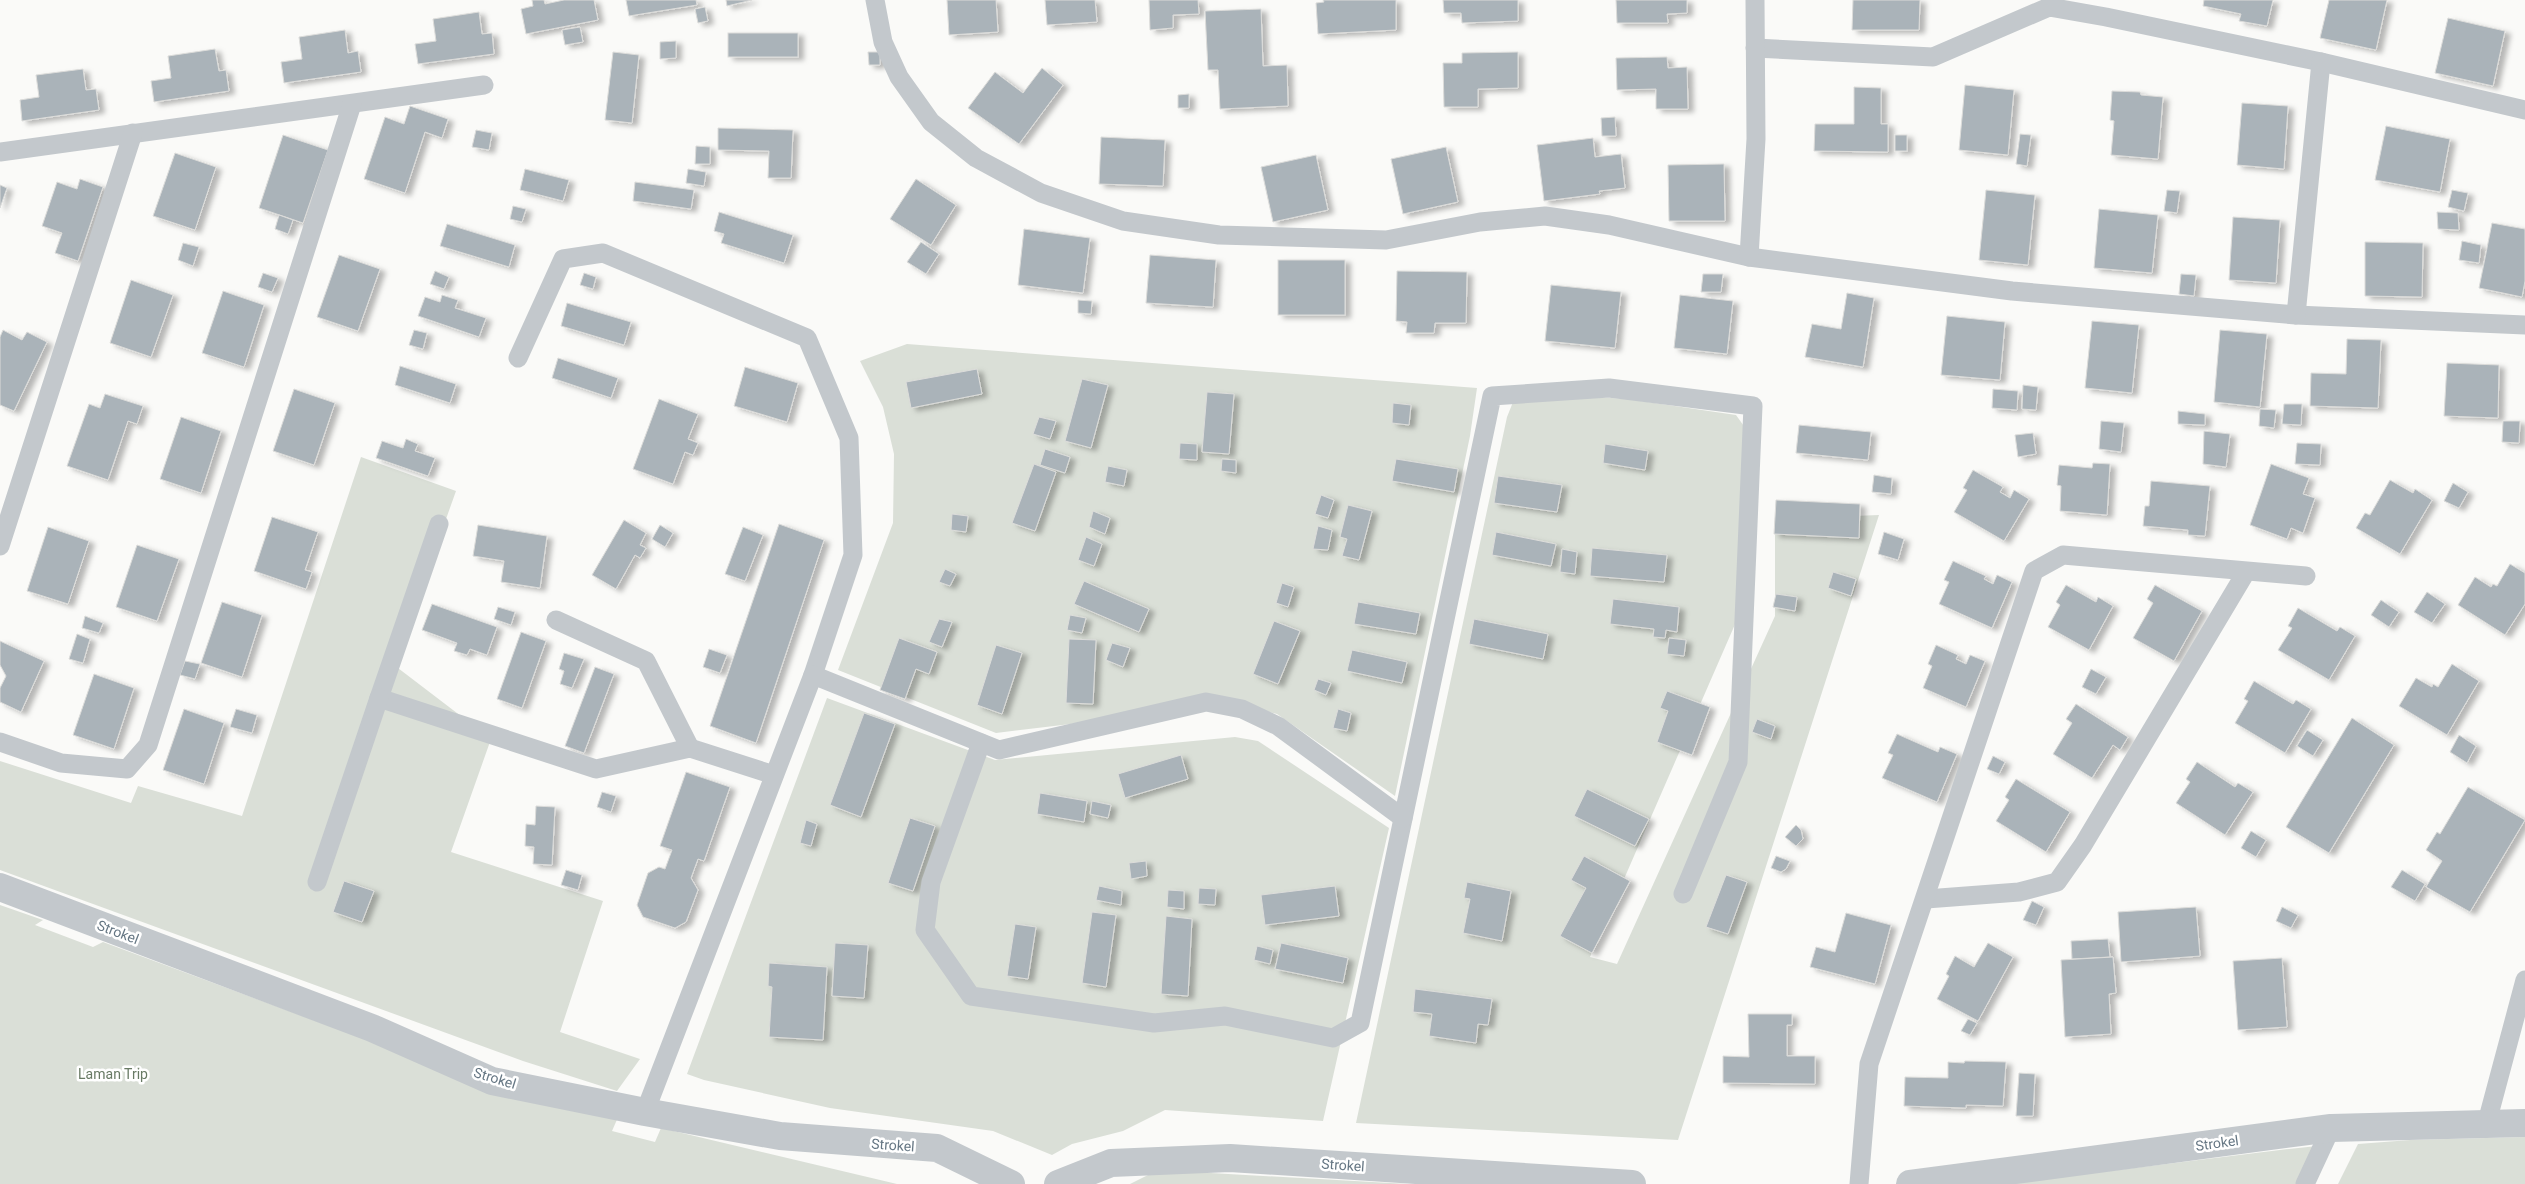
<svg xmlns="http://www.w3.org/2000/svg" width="2525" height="1184" viewBox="0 0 2525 1184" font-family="Roboto,sans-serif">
<defs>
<filter id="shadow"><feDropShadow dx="5.5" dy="3" stdDeviation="2.5" flood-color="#0004"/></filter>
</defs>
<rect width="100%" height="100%" fill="#fafaf8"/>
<g fill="#dadfd7">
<polygon points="907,344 1477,388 1470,436 1395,796 1277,714 1239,704 996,733 838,670 893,523 894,454 883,407 860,361"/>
<polygon points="1517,392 1627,399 1736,415 1746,429 1743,606 1590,957 1617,964 1775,616 1775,519 1879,515 1678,1140 1356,1123 1507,417"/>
<polygon points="361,457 456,491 394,665 491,739 451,852 603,901 560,1032 640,1059 617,1091 523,1061 0,870 0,761 131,803 138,786 242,816"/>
<polygon points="827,698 995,760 1235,737 1258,741 1389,828 1323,1121 1165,1110 1123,1131 1072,1144 1052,1155 993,1131 830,1108 704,1080 687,1074"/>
<polygon points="0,905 43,920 35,925 93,947 103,942 362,1038 619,1115 612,1131 655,1142 661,1128 897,1184 0,1184"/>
<polygon points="2525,1137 2525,1184 2338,1184 2358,1144 2410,1140"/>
<polygon points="2317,1146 2299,1184 2004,1184 2289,1149"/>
<polygon points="1158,1170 1408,1184 1130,1184"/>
</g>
<g fill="#aab3b9" stroke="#dcdcda" filter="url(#shadow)">
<polygon points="532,0 544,0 545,4 564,0 594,0 598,20 526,34 521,9 533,6"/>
<polygon points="626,0 696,0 697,5 629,16"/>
<polygon points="726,0 752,0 727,6"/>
<polygon points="947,0 996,0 998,32 949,35"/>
<polygon points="1045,0 1095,0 1097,22 1047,25"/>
<polygon points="1149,0 1198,0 1199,14 1173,15 1173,28 1150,30"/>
<polygon points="1323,0 1396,0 1396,30 1318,34 1316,3 1324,2"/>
<polygon points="1443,0 1518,0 1518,21 1462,23 1461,13 1444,13"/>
<polygon points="1616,0 1687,0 1687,13 1667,14 1668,23 1617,23"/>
<polygon points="1853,0 1920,0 1919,30 1852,30"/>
<polygon points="2204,0 2273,0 2267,26 2239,21 2241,14 2203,6"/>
<polygon points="2329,0 2387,0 2376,50 2320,38"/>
<polygon points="705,7 708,21 698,23 695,9"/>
<polygon points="1261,9 1263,66 1287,65 1288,106 1220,109 1218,70 1208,70 1205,11"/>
<polygon points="479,12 482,34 492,33 494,54 418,64 415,44 436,41 433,19"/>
<polygon points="2448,18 2505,31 2493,86 2435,73"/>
<polygon points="580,27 583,42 565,45 562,30"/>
<polygon points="345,30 348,53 358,51 361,72 284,83 281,62 302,59 299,37"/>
<rect x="728" y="33" width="70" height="24"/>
<polygon points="676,41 676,58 660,59 660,42"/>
<polygon points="215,49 219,71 226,70 229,91 154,102 151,81 171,78 168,56"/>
<polygon points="613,52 639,55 632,123 605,120"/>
<polygon points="868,52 880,52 880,65 869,65"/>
<polygon points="1518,52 1518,88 1478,89 1478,107 1444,107 1443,63 1462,63 1462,53"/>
<polygon points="1667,57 1668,68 1687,67 1688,109 1656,109 1656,89 1617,90 1616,58"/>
<polygon points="1042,68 1063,85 1019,144 968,108 995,72 1023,93"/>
<polygon points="83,69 86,90 96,89 99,110 22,121 20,100 39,97 36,75"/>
<polygon points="1965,85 2014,90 2008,155 1959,150"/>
<polygon points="1854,87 1881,88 1881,124 1888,124 1888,152 1814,151 1815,124 1854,124"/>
<polygon points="2112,91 2140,92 2141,95 2163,97 2158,159 2111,155 2114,121 2110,120"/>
<polygon points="1189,94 1189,108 1178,108 1178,95"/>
<polygon points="2242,103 2288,106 2284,169 2237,165"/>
<polygon points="410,106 448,119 442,138 425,132 405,193 364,179 385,117 404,124"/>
<polygon points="1615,117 1616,136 1602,136 1601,118"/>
<polygon points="2386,126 2450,139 2440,192 2375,180"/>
<polygon points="718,128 793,130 791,178 768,178 769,151 718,150"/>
<polygon points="476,130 492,133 489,150 472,147"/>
<polygon points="2020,134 2031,135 2027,166 2016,164"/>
<polygon points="283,135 328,150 303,223 259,208"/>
<rect x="1895" y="135" width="12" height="16"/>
<polygon points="1101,137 1165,140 1163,186 1099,184"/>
<polygon points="1593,138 1595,157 1621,154 1625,188 1599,191 1600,194 1544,201 1537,145"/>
<polygon points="696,146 710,147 710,164 695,164"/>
<polygon points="1446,147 1458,202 1403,214 1391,159"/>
<polygon points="175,153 216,167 195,230 153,216"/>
<polygon points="1316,155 1328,210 1273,222 1261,167"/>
<polygon points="1724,164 1725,221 1669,221 1668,165"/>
<polygon points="525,169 569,180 563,201 520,190"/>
<polygon points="688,169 706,172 704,186 686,183"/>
<polygon points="80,179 103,187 78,261 55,253 62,233 42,226 57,182 77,189"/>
<polygon points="916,179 956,205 931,245 890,219"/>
<polygon points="635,182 694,190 691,209 633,201"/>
<polygon points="0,185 7,188 0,208"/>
<polygon points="1986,190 2035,195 2028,265 1979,260"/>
<polygon points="2167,190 2180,191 2177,213 2164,211"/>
<polygon points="2452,190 2468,193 2464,211 2448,207"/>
<polygon points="513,206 526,209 522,222 510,219"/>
<polygon points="2099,209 2158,215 2152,273 2094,268"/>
<polygon points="719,212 793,235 784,263 721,243 724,234 714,231"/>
<polygon points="2437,212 2458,213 2459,230 2438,229"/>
<polygon points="279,215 293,220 288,234 275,229"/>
<polygon points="2233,217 2280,220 2276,283 2229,280"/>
<polygon points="2492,223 2525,229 2525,281 2522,297 2479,288"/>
<polygon points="447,224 515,245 509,267 440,246"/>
<polygon points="1024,229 1090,238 1083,293 1018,285"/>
<polygon points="2462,241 2481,245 2479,263 2459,260"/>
<polygon points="921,242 939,254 926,274 907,262"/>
<polygon points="2365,242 2423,243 2422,297 2365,296"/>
<polygon points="183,243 199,247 193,266 178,260"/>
<polygon points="339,255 380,269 358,331 317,317"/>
<polygon points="1150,255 1216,260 1213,307 1146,303"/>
<rect x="1278" y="260" width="67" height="55"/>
<polygon points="435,271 449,277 444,289 430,284"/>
<polygon points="1397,271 1467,272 1466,323 1435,323 1434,333 1406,333 1407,322 1396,321"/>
<polygon points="263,273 278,278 272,292 258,287"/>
<polygon points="584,273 596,277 593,289 580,285"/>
<polygon points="1703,274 1723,274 1721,292 1701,292"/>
<polygon points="2181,274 2196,275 2194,296 2179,294"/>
<polygon points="131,280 173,295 151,357 110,343"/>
<polygon points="1551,285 1621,292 1615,348 1545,341"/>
<polygon points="223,291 264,305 244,367 202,353"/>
<polygon points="1847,293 1874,298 1863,367 1805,357 1812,324 1841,329"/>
<polygon points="442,295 458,300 455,308 486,318 479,337 418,316 425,297 440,302"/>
<polygon points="1680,295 1733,301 1727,354 1674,348"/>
<polygon points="1078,300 1092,301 1091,314 1078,313"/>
<polygon points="567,303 631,322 624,345 561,326"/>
<polygon points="1947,316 2005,322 2000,380 1941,375"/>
<polygon points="2092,321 2139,325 2132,393 2085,388"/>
<polygon points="3,330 22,340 27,332 47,342 14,411 0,405 0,337"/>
<polygon points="414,330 427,333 423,349 409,345"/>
<polygon points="2220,330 2267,334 2260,407 2214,402"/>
<polygon points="2347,339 2381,340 2378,408 2310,406 2311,373 2346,374"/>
<polygon points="558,358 618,378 611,398 552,378"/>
<polygon points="2447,363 2499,365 2498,418 2444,416"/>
<polygon points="400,366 456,384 450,403 395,385"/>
<polygon points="745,367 798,383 787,422 734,406"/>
<polygon points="977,369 982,394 911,408 906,382"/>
<polygon points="1082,379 1108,385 1091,448 1065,441"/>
<polygon points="2023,385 2038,387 2036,410 2022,409"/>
<polygon points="294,389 335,403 314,465 273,451"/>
<polygon points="1993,389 2018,391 2017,410 1992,408"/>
<polygon points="1207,392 1234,394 1229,454 1202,452"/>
<polygon points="105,394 143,406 137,424 128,421 108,480 67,466 89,404 100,408"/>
<polygon points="659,399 698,414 688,439 698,443 693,455 685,452 673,484 633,469"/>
<polygon points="1393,403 1411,405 1409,425 1392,423"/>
<polygon points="2284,404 2302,404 2301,425 2282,424"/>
<polygon points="2260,409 2276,410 2274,428 2259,426"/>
<polygon points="2178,411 2205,414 2205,425 2178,424"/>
<polygon points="181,417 221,431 201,493 160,479"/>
<polygon points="1039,417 1056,421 1050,439 1033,434"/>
<polygon points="2101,421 2124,423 2121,452 2099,449"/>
<polygon points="2503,421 2520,421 2519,443 2502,442"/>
<polygon points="1799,425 1871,432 1868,460 1796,453"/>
<polygon points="2204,431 2230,434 2226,467 2203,464"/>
<polygon points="2033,433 2036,454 2018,457 2015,435"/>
<polygon points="406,439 418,444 415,451 435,458 428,476 376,458 382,441 403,448"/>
<polygon points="1180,443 1197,444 1197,460 1179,459"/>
<polygon points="2297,443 2321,444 2320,465 2295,464"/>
<polygon points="1605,444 1648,451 1645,470 1603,463"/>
<polygon points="1045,449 1070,457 1065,473 1040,465"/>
<polygon points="1222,459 1236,460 1236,473 1221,471"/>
<polygon points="1396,459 1458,469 1454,492 1392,481"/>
<polygon points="2093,463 2110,464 2107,515 2060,511 2061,486 2057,485 2059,465 2092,468"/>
<polygon points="1034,464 1056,472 1035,531 1012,523"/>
<polygon points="2271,464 2309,478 2303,494 2315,498 2303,533 2291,528 2287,539 2250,525"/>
<polygon points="1108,466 1127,470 1124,486 1105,482"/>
<polygon points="1973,470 2003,487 2000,492 2010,498 2014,490 2029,499 2004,541 1954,512 1967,490 1963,488"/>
<polygon points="1874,475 1892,478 1891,494 1872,492"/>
<polygon points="1498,476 1562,485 1557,512 1494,503"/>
<polygon points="2390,480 2413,493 2415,489 2432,500 2400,554 2356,528 2365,513 2370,515"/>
<polygon points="2151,481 2210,486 2205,536 2188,535 2188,530 2143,526 2145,506 2149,506"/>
<polygon points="2453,483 2468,492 2459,508 2444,501"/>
<polygon points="1321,495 1334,500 1328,518 1315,514"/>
<polygon points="1776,500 1860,504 1859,538 1774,534"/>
<polygon points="1348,505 1372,511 1359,560 1342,556 1347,539 1340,537"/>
<polygon points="1093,511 1110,518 1105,534 1089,527"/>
<polygon points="952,514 968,516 966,532 951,530"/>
<polygon points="272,517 318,532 305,570 312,572 306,589 254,571"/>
<polygon points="624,520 646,533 640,545 646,548 640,558 635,555 616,589 592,575"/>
<polygon points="779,524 824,540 756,743 710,726"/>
<polygon points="478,525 547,536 540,588 501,582 504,561 473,556"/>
<polygon points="660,525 673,533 665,547 652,539"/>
<polygon points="1318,526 1332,530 1328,550 1313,549"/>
<polygon points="48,527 89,541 68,604 27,591"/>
<polygon points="743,527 763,535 745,581 725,574"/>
<polygon points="1496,532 1556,544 1551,566 1492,555"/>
<polygon points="1884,532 1904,539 1898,560 1878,554"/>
<polygon points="1086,537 1102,544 1094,566 1078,560"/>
<polygon points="137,545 179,559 157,621 116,607"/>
<polygon points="1592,548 1667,555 1664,582 1590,576"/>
<polygon points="1562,549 1577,552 1575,574 1560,572"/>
<polygon points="1953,561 1986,576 1984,579 1993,584 1997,575 2012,582 1992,628 1939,604 1949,582 1944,580"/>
<polygon points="2510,564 2525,573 2525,604 2505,635 2458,605 2475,577 2491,587 2493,584 2497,586"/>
<polygon points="945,569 956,574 950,586 939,582"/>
<polygon points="1833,572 1856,579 1851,596 1828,588"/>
<polygon points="1084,581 1149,609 1139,632 1074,604"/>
<polygon points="1282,583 1294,587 1288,607 1276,603"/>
<polygon points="2066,585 2096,602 2098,597 2113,606 2089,650 2048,627 2060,605 2056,602"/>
<polygon points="2155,585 2202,611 2174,661 2133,638 2153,603 2147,599"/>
<polygon points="2427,592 2445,604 2432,623 2414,612"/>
<polygon points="1776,594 1797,597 1795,611 1773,607"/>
<polygon points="1613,599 1679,607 1677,632 1666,630 1665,638 1653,637 1654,629 1610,624"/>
<polygon points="2381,600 2399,612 2389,627 2371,615"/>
<polygon points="222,602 262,615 242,677 201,663"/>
<polygon points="1358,602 1420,613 1416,634 1354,624"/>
<polygon points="432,604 497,627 487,655 470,649 467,655 454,651 457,643 422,630"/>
<polygon points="498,607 515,612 511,625 494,619"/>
<polygon points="2298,608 2337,631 2340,627 2355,636 2329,680 2278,650 2292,628 2288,626"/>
<polygon points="1070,615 1086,618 1082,633 1067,630"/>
<polygon points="85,616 103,623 99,633 82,628"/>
<polygon points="939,619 952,622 942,647 929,642"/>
<polygon points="1474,619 1548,634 1543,659 1469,644"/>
<polygon points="1274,621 1300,631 1278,684 1253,674"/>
<polygon points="521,632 546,641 522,708 497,699"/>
<polygon points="77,634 90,639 83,663 69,659"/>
<polygon points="899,638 937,652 929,674 916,669 905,699 880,690"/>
<polygon points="1669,638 1686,640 1684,656 1667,654"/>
<polygon points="1069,639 1096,640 1093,704 1066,703"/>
<polygon points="0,641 44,661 21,712 0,702 0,688 6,676 0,665"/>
<polygon points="1112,643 1130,648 1123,667 1106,660"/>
<polygon points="996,645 1022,653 1002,714 977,705"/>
<polygon points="1936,645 1958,655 1956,659 1966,664 1970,655 1985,661 1966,707 1923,688 1932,666 1928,664"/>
<polygon points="709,649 727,655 720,673 703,667"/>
<polygon points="1352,650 1407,662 1402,683 1347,671"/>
<polygon points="564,653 584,659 572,688 560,684 564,671 559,669"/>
<polygon points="185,661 200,664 195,679 180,675"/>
<polygon points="2452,664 2479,681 2447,735 2399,706 2416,678 2432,687 2433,684 2438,687"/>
<polygon points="595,667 614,674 584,753 565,746"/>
<polygon points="2091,669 2106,677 2096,694 2082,687"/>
<polygon points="94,674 134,688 114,749 73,735"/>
<polygon points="1318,679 1331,683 1326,695 1314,690"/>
<polygon points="2254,681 2293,704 2296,700 2311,709 2285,753 2235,723 2248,701 2244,699"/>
<polygon points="1667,691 1710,707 1692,755 1657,742 1668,711 1660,708"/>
<polygon points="2076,704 2128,737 2120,750 2113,745 2092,778 2053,754 2072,723 2066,719"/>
<polygon points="184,709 224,723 204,784 163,770"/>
<polygon points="236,709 257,715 252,733 230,727"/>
<polygon points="1338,709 1351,713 1347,731 1333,728"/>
<polygon points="864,713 895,724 861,817 830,805"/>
<polygon points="2352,718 2394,745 2329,853 2286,827"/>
<polygon points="1757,719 1775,726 1771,739 1752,732"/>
<polygon points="2307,730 2323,740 2313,756 2297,746"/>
<polygon points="1897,734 1938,752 1940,747 1957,754 1937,802 1882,778 1893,755 1888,753"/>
<polygon points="2459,735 2476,746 2467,763 2450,752"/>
<polygon points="1181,755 1188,779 1125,798 1118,774"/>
<polygon points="1993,756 2005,762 1999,774 1987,769"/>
<polygon points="2197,762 2235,787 2238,783 2253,792 2225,835 2176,803 2190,782 2186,779"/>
<polygon points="686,772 730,787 704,861 698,859 691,878 698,890 686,922 675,928 643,917 637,905 648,873 659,867 665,869 672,850 660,846"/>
<polygon points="2016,779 2070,812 2046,852 1996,821 2009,800 2005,797"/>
<polygon points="2468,787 2525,820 2470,912 2426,887 2442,861 2426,850 2437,832 2440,834"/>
<polygon points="1587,789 1649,819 1635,846 1574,816"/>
<polygon points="602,792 616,796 611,812 597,807"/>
<polygon points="1040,793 1087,801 1084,822 1037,814"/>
<polygon points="1092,801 1111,805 1108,818 1090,814"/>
<polygon points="536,806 555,807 552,865 533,864 534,847 525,846 526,824 535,825"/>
<polygon points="910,818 935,826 913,891 888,883"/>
<polygon points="806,820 817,824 811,846 800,843"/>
<polygon points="1796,825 1801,830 1803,839 1796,846 1785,837"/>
<polygon points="2251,831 2266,840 2256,857 2241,848"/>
<polygon points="1584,856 1630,881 1592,953 1560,936 1586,888 1571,880"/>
<polygon points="1776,856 1790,861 1786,869 1781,872 1771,868"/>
<polygon points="1146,861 1147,876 1131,879 1129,863"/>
<polygon points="566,870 582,875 578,890 561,885"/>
<polygon points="2402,870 2425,884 2415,901 2391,887"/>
<polygon points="1726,875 1747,882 1728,934 1706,927"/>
<polygon points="344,881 374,891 362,922 333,912"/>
<polygon points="1467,882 1511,891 1502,941 1463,933 1470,899 1464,898"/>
<polygon points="1099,886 1122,891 1121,905 1096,900"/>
<polygon points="1335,886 1339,916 1265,925 1261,895"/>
<polygon points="1199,888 1216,889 1215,905 1198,904"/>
<polygon points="1168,890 1184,891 1184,909 1167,907"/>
<polygon points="2032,901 2044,907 2036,925 2023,920"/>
<polygon points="2196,907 2200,956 2121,962 2118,912"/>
<polygon points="2282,907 2298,915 2291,928 2276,921"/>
<polygon points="1092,912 1116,915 1106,987 1082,983"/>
<polygon points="1846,913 1891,925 1875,984 1810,967 1816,947 1835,952"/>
<polygon points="1166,916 1192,919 1188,996 1161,994"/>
<polygon points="1015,924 1036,927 1028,979 1007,976"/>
<polygon points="2108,939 2110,957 2072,959 2071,941"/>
<polygon points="835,943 868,945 864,998 832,996"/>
<polygon points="1281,943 1348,958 1343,983 1275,969"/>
<polygon points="1988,943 2013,957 1978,1021 1937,999 1949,976 1946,974 1955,956 1974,967"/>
<polygon points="1257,946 1273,950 1270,964 1254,960"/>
<polygon points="2113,957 2116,993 2109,994 2111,1034 2065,1037 2061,960"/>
<polygon points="2282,958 2287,1027 2238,1030 2233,961"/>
<polygon points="769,963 827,967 823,1040 769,1037 772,987 768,986"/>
<polygon points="1415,989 1492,999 1488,1025 1478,1024 1476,1043 1429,1036 1432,1014 1413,1012"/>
<polygon points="1748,1014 1792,1014 1792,1025 1787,1025 1787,1056 1815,1056 1815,1084 1723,1083 1723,1056 1749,1057"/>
<polygon points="1968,1019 1977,1023 1970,1035 1961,1031"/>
<polygon points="1965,1061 2006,1062 2003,1106 1966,1105 1966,1108 1904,1106 1905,1077 1948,1078 1948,1062 1964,1063"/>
<polygon points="2019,1073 2035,1074 2033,1116 2016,1116"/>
</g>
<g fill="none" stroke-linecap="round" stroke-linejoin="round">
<g stroke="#c3c8cc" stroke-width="19">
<polyline points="875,0 883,42 899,77 931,122 976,158 1041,193 1123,221 1219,235 1386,240 1480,222 1545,216 1609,225 1749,257 2012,291 2296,315 2525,325"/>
<polyline points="1755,48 1933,57 2049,7 2106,17 2321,62 2525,110"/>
<polyline points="0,152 484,85"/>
<polyline points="1749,257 1756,139 1755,0"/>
<polyline points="2296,315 2321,62"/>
<polyline points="518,358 563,259 603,253 807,338 849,438 853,555 813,675"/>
<polyline points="439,524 379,698 596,769 690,748 774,775"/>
<polyline points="0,546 133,133"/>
<polyline points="556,620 646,661 690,748"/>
<polyline points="0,742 61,763 127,769 148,745 352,104"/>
<polyline points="981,743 931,882 925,930 971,996 1154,1023 1225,1016 1333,1038 1360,1023 1492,396 1609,388 1753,406 1738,762 1683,894"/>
<polyline points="317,882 379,698"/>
<polyline points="1926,899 2019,892 2057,882 2083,845 2246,572"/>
<polyline points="645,1112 813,675 999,750 1206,702 1242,709 1278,726 1403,818"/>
<polyline points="2487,1122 2525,980"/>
<polyline points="1859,1184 1869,1064 2034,571 2063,555 2306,576"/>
<polyline points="2305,1184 2331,1128"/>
</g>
<g stroke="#c3c8cc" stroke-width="28">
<polyline points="0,887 372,1028 492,1081 645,1112 780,1136 937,1148 1011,1184"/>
<polyline points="1058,1184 1111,1163 1230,1158 1632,1184"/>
<polyline points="1910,1184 2331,1128 2525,1123"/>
</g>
</g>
<g text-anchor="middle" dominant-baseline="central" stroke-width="5" stroke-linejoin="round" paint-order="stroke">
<g font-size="14" fill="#657683" stroke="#fff">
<text transform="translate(118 932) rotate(21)">Strokel</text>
<text transform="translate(495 1078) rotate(17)">Strokel</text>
<text transform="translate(2217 1143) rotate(-8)">Strokel</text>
<text transform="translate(893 1145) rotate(4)">Strokel</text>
<text transform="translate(1343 1165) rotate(4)">Strokel</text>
</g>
<g font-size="14" fill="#687a64" stroke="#fff">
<text x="113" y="1074">Laman Trip</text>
</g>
</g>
</svg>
